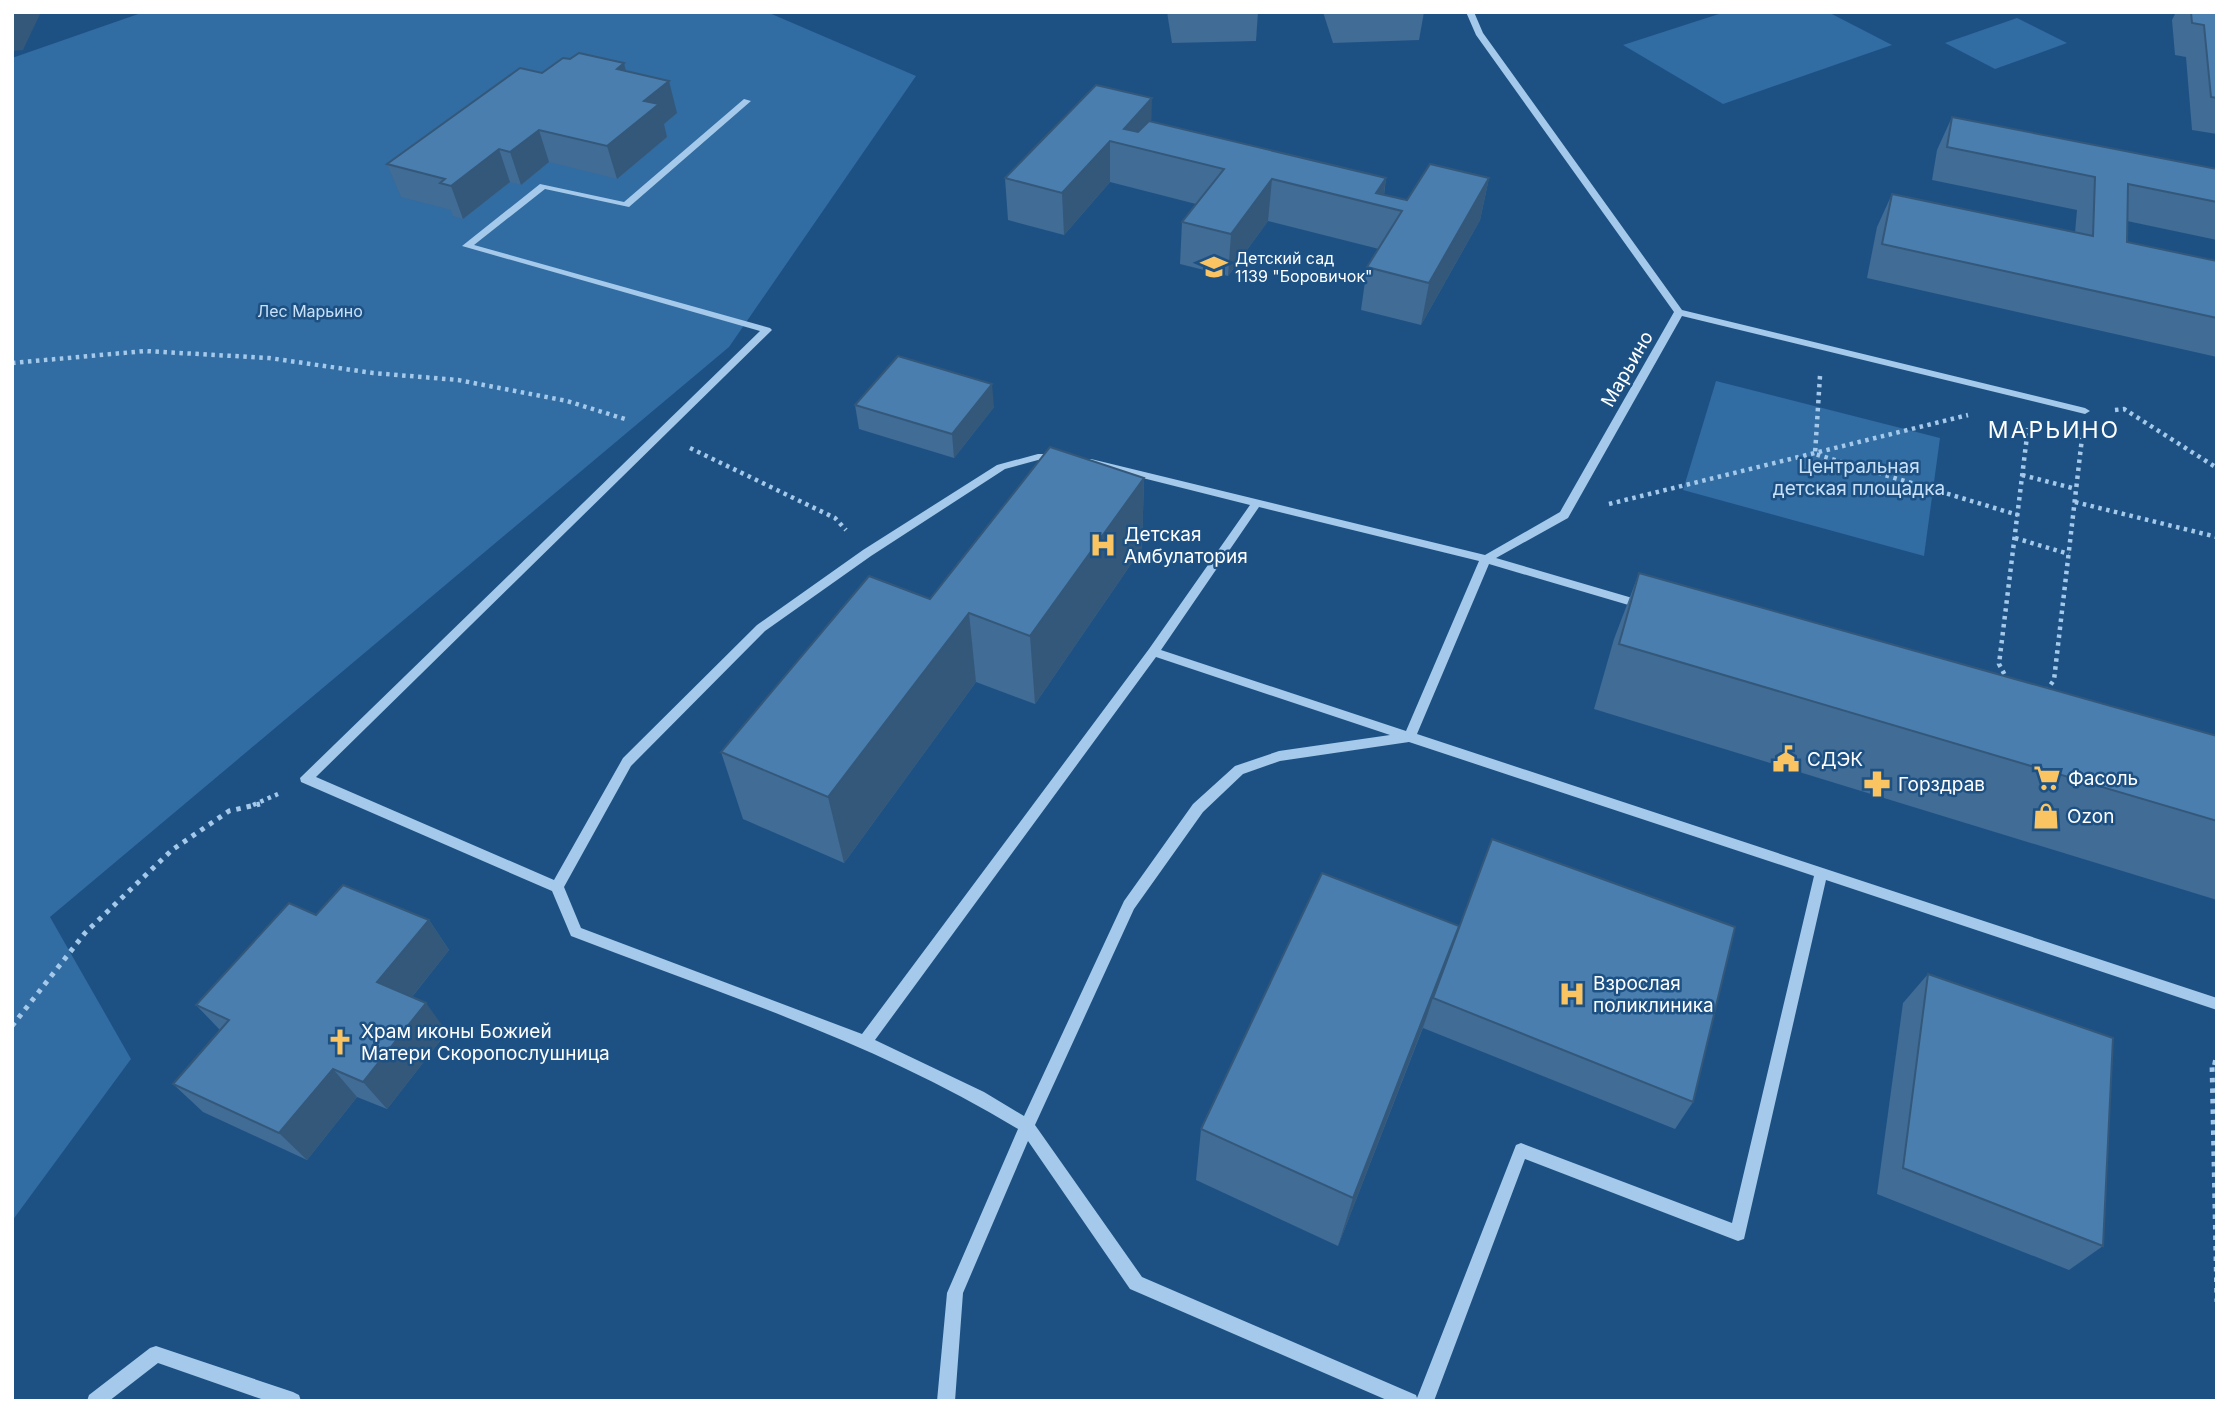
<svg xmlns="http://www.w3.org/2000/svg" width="2229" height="1413" viewBox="0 0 2229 1413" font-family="Inter,sans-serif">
<rect width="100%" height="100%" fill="#1d5184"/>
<g fill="#316ca2">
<polygon points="144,12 767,12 916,76 729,347 50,917 131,1059 12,1221 12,58"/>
<polygon points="1725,12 1828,12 1892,45 1723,104 1623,45"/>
<polygon points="2017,18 2067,43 1995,69 1945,43"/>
<polygon points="1716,381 1940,438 1924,556 1683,490"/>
</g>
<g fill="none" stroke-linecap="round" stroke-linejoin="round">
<g stroke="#a4c9ea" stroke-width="4.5" stroke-dasharray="3.5 4.5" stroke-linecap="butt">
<polyline points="12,363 145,351 269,358 373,373 458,380 567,401 628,420"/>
<polyline points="1820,376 1815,454 2018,515"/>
<polyline points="2115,410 2124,409 2217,468"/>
<polyline points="690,448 835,518 846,530"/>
<polyline points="2022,475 2076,489"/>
<polyline points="2075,502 2217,537"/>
<polyline points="1609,504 1968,415"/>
<polyline points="2015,538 2069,554"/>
<polyline points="2008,681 1999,664 2028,428"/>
<polyline points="2046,691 2054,680 2082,438"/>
<polyline points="253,805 278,794"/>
</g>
<g stroke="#a4c9ea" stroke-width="5" stroke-dasharray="4.5 6" stroke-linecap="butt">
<polyline points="12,1026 85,933 172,850 229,811 260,804"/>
<polyline points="2217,1063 2212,1062 2217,1302"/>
</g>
<g fill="#a4c9ea" fill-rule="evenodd">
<path d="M 1466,12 L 1474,12 L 1483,33 L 1682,310 L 2085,408 L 2090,411 L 2085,414 L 1682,316 L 1568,518 L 1496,558 L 1646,602 L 1648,605 L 1646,608 L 1642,609 L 1489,564 L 1417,734 L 2217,998 L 2217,1010 L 1826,880 L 1744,1239 L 1738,1241 L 1525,1159 L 1434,1401 L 1389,1401 L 1130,1289 L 1028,1141 L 963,1293 L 955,1401 L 937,1401 L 947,1293 L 1018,1129 C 879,1044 722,994 571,936 L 552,891 L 301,782 L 300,778 L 760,331 L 462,246 L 540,184 L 624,202 L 744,99 L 751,101 L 629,207 L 545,189 L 474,245 L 770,328 L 772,330 L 316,777 L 554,880 L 623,758 L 757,625 L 863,550 L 997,465 L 1038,454 L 1059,454 L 1064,457 L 1059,460 L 1038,460 L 1005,469 L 871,556 L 765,631 L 631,766 L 564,887 L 581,928 L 862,1034 L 1149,649 L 1250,505 L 1087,464 L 1086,462 L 1087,460 L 1091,459 L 1485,555 L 1560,512 L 1674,312 L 1476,35 ZM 1259,507 L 1479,561 L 1406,731 L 1161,650 ZM 1156,657 L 1390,735 L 1279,751 L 1235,766 L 1193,804 L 1124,901 L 1024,1116 L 984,1092 L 875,1040 ZM 1409,742 L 1814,876 L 1732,1223 L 1521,1143 L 1516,1145 L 1417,1398 L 1416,1395 L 1142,1277 L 1035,1125 L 1134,909 L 1203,812 L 1243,774 L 1280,761 Z"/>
<polygon points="156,1346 293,1392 299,1395 301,1401 267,1401 158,1363 109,1401 87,1401 89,1395 150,1348"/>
</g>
</g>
<g fill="#406c96">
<polygon points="1167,12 1258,12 1256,41 1172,43"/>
<polygon points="1323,12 1424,12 1419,40 1333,43"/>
<polygon points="2176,12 2217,12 2217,134 2192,130 2186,57 2175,55 2172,20"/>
<polygon points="626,71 677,113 664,124 667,137 617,179 549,162 521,185 510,182 463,219 453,216 451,210 401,197 387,164 542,73"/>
<polygon points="1952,117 2217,169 2217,240 2127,221 2127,242 2217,261 2217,357 1867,278 1877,227 1892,194 2075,233 2077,210 1932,180 1937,150"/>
<polygon points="1151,121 1386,178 1384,195 1407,200 1489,178 1480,220 1421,325 1361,310 1367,267 1379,249 1268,221 1228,276 1180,264 1182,222 1196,204 1110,182 1064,235 1008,220 1005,178"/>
<polygon points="855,405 994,407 954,458 859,429"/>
<polygon points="1144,478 1142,548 1035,704 976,682 844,863 743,819 721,752 930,599"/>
<polygon points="1639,573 2217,736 2217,900 1594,709 1614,639"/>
<polygon points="1322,873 1693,1102 1675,1129 1423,1028 1426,1020 1338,1246 1196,1180 1201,1129"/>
<polygon points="316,915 429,920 449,950 412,997 447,1032 387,1109 357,1097 307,1160 203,1112 173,1084 220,1030 196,1005"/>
<polygon points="1928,974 2103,1246 2069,1270 1877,1194 1903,1003"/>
</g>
<g fill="#34587a">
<polygon points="12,12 41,12 23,50 12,51"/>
<polygon points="624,63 632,95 617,69"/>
<polygon points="669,81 677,113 664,124 667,137 617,179 607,146 644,101"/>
<polygon points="1152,98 1151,139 1124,129"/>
<polygon points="539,130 549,162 521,185 510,152"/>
<polygon points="1110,141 1110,182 1064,235 1062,193"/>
<polygon points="499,149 510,182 463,219 451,186"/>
<polygon points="1386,178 1382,206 1376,193"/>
<polygon points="1489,178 1480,220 1421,325 1429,283"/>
<polygon points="1272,179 1268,221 1228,276 1231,234"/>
<polygon points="992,384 994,407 954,458 952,434"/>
<polygon points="1144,478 1142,548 1035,704 1030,636"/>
<polygon points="969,613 976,682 844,863 828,797"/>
<polygon points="429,920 449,950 400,1012 377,982"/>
<polygon points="1459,926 1439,985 1433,998 1426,1019 1338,1246 1353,1198"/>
<polygon points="426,1003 447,1032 387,1109 363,1082"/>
<polygon points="333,1069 357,1097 307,1160 279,1133"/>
</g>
<g fill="#4a7eaf" stroke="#34587a" stroke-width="2">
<polygon points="2191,12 2217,12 2217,98 2211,97 2204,25 2192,23"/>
<polygon points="579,53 624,63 617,69 669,81 644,101 659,104 607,146 539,130 510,152 499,149 451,186 440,183 445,179 387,164 520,68 542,73 563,58 570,59"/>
<polygon points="1096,85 1152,98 1124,129 1138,132 1149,121 1386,178 1376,193 1407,200 1430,164 1489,178 1429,283 1367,267 1402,211 1272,179 1231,234 1182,222 1224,169 1110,141 1062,193 1005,178"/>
<polygon points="1952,117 2217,169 2217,202 2128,184 2127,242 2217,261 2217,318 1882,244 1892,194 2093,236 2095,177 1947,147"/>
<polygon points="898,356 992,384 952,434 855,405"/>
<polygon points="1050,447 1144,478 1030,636 969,613 828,797 721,752 869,576 930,599"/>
<polygon points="1639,573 2217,736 2217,821 1619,644"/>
<polygon points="1492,839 1735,927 1693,1102 1433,998"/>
<polygon points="1322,873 1459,926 1353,1198 1201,1129"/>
<polygon points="343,885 429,920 377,982 426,1003 363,1082 333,1069 279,1133 173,1084 229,1020 196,1005 289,903 316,915"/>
<polygon points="1928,974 2113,1038 2103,1246 1903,1168"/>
</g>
<defs>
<g id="school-bare" transform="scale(2.1)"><path d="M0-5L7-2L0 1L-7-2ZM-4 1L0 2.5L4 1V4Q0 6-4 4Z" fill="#fac463" stroke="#1d5184" stroke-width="2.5" paint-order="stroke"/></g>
<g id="hospital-bare" transform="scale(2.1)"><path d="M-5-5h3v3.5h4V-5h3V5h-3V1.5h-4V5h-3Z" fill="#fac463" stroke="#1d5184" stroke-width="2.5" paint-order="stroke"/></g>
<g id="civic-bare" transform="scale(2.1)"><path d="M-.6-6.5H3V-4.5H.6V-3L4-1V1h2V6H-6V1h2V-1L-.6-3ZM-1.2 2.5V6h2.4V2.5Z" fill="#fac463" stroke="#1d5184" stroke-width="2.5" paint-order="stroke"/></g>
<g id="supermarket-bare" transform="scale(2.1)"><path d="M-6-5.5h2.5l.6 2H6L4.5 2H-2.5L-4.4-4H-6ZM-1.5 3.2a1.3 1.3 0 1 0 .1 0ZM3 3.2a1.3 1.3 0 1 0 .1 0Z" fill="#fac463" stroke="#1d5184" stroke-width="2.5" paint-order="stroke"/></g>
<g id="pharmacy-bare" transform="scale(2.1)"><path d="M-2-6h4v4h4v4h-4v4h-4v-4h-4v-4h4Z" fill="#fac463" stroke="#1d5184" stroke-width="2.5" paint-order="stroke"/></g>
<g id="shop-bare" transform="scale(2.1)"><path d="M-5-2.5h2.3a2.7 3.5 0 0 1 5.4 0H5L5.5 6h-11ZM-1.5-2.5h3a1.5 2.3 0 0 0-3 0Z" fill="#fac463" stroke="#1d5184" stroke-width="2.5" paint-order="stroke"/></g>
<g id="church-bare" transform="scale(2.1)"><path d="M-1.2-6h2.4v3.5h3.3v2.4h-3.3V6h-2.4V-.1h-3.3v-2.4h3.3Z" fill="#fac463" stroke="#1d5184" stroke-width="2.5" paint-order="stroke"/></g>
</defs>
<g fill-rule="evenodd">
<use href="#school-bare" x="1214" y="267"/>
<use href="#hospital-bare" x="1103" y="545"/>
<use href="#civic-bare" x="1786" y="759"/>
<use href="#supermarket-bare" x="2047" y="778"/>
<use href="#pharmacy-bare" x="1877" y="784"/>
<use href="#shop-bare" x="2046" y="816"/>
<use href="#hospital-bare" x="1572" y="994"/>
<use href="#church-bare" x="340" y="1042"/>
</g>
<g text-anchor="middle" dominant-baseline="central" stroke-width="5" stroke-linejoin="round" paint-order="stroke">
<g font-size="16" fill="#fff" stroke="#1d5184" text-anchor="start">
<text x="1235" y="258">Детский сад<tspan x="1235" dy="18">1139 "Боровичок"</tspan></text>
</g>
<g font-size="16" fill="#c9e1f8" stroke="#1d5184">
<text x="310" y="311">Лес Марьино</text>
</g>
<g font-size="19" fill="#fff" stroke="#1d5184">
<text transform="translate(1627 369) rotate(-60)">Марьино</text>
</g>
<g font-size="19" fill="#c9e1f8" stroke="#1d5184">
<text x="1859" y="466">Центральная<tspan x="1859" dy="22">детская площадка</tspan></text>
</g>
<g font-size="19" fill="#fff" stroke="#1d5184" text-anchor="start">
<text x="1124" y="534">Детская<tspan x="1124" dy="22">Амбулатория</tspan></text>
<text x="1807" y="759">СДЭК</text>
<text x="2068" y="778">Фасоль</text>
<text x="1898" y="784">Горздрав</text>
<text x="2067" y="816">Ozon</text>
<text x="1593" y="983">Взрослая<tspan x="1593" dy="22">поликлиника</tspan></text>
<text x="361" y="1031">Храм иконы Божией<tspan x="361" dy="22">Матери Скоропослушница</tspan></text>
</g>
<g font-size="23" letter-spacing="2" fill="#fff" stroke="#1d5184">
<text x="2054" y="430">МАРЬИНО</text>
</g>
</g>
<rect width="2229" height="1413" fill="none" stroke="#ffffff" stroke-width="28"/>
</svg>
